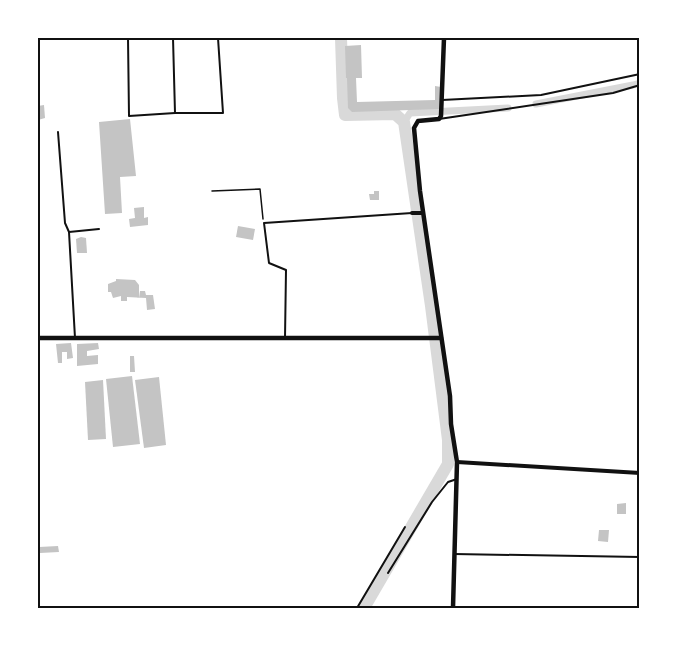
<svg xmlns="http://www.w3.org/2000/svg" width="677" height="646" viewBox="0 0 677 646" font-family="'Noto Sans',sans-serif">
<rect width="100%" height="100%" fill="#fff"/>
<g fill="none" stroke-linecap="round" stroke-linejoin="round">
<g stroke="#d9d9d9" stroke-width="7">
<polyline points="536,104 633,85 640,83"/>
<polyline points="404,122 410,113 508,108"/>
</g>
<polyline stroke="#d9d9d9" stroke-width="12" points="341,38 343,98 345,115 395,114 404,122 431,306 448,440 448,464 364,608"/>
</g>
<g fill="#c4c4c4">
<polygon points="361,45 362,78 356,78 357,102 435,100 435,86 441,87 440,109 352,112 348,108 347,78 346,78 345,46"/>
<polygon points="44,105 45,118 38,120 38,106"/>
<polygon points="130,119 136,176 120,177 122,213 105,214 99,122"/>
<polygon points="374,191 379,191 379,200 370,200 369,194 374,194"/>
<polygon points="144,207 144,218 148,217 148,225 130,227 129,219 135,218 134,208"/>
<polygon points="238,226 255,229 253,240 236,237"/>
<polygon points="81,237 86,238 87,253 77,253 76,239"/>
<polygon points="116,279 135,280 139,285 139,298 140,291 145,291 146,295 153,295 155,309 147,310 146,298 127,297 127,301 121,301 121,296 113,298 111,292 108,292 108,284 116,281"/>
<polygon points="71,343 73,358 67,359 67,352 62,352 62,363 58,363 56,344"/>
<polygon points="98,343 99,349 87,351 87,356 98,355 98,364 77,366 77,344"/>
<polygon points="130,356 134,356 135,372 130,372"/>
<polygon points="132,376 140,444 113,447 106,379"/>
<polygon points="159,377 166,445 144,448 135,380"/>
<polygon points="103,380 106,439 88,440 85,382"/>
<polygon points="626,503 626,514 617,514 617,504"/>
<polygon points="599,530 609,530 608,542 598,541"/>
<polygon points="58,546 59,552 40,553 39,547"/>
</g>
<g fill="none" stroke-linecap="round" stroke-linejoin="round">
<polyline stroke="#111" stroke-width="1.5" points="212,191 260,189 263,219"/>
<g stroke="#111" stroke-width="2">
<polyline points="128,38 129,116 175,113 223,113 218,38"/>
<polyline points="173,38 175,113"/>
<polyline points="442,100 541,95 640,74"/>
<polyline points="439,119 613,93 640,85"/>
<polyline points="58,132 65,223 69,232 75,338"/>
<polyline points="69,232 99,229"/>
<polyline points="285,338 286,270 269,263 264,223 412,213"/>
<polyline points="454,554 640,557"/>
<polyline points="388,573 432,502 448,482 457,479"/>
<polyline points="357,608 405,527"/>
</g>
<g stroke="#111" stroke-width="4">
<polyline points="412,213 423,213"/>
<polyline points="457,462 640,473"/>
</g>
<g stroke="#111" stroke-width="4.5">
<polyline points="444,38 441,116 439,119 418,121 414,128 420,191 450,396 451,424 457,462 453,608"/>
<polyline points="38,338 441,338"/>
</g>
</g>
<rect width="677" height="646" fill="none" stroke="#ffffff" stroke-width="78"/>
<rect x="39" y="39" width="599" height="568" fill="none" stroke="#111" stroke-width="2"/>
</svg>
